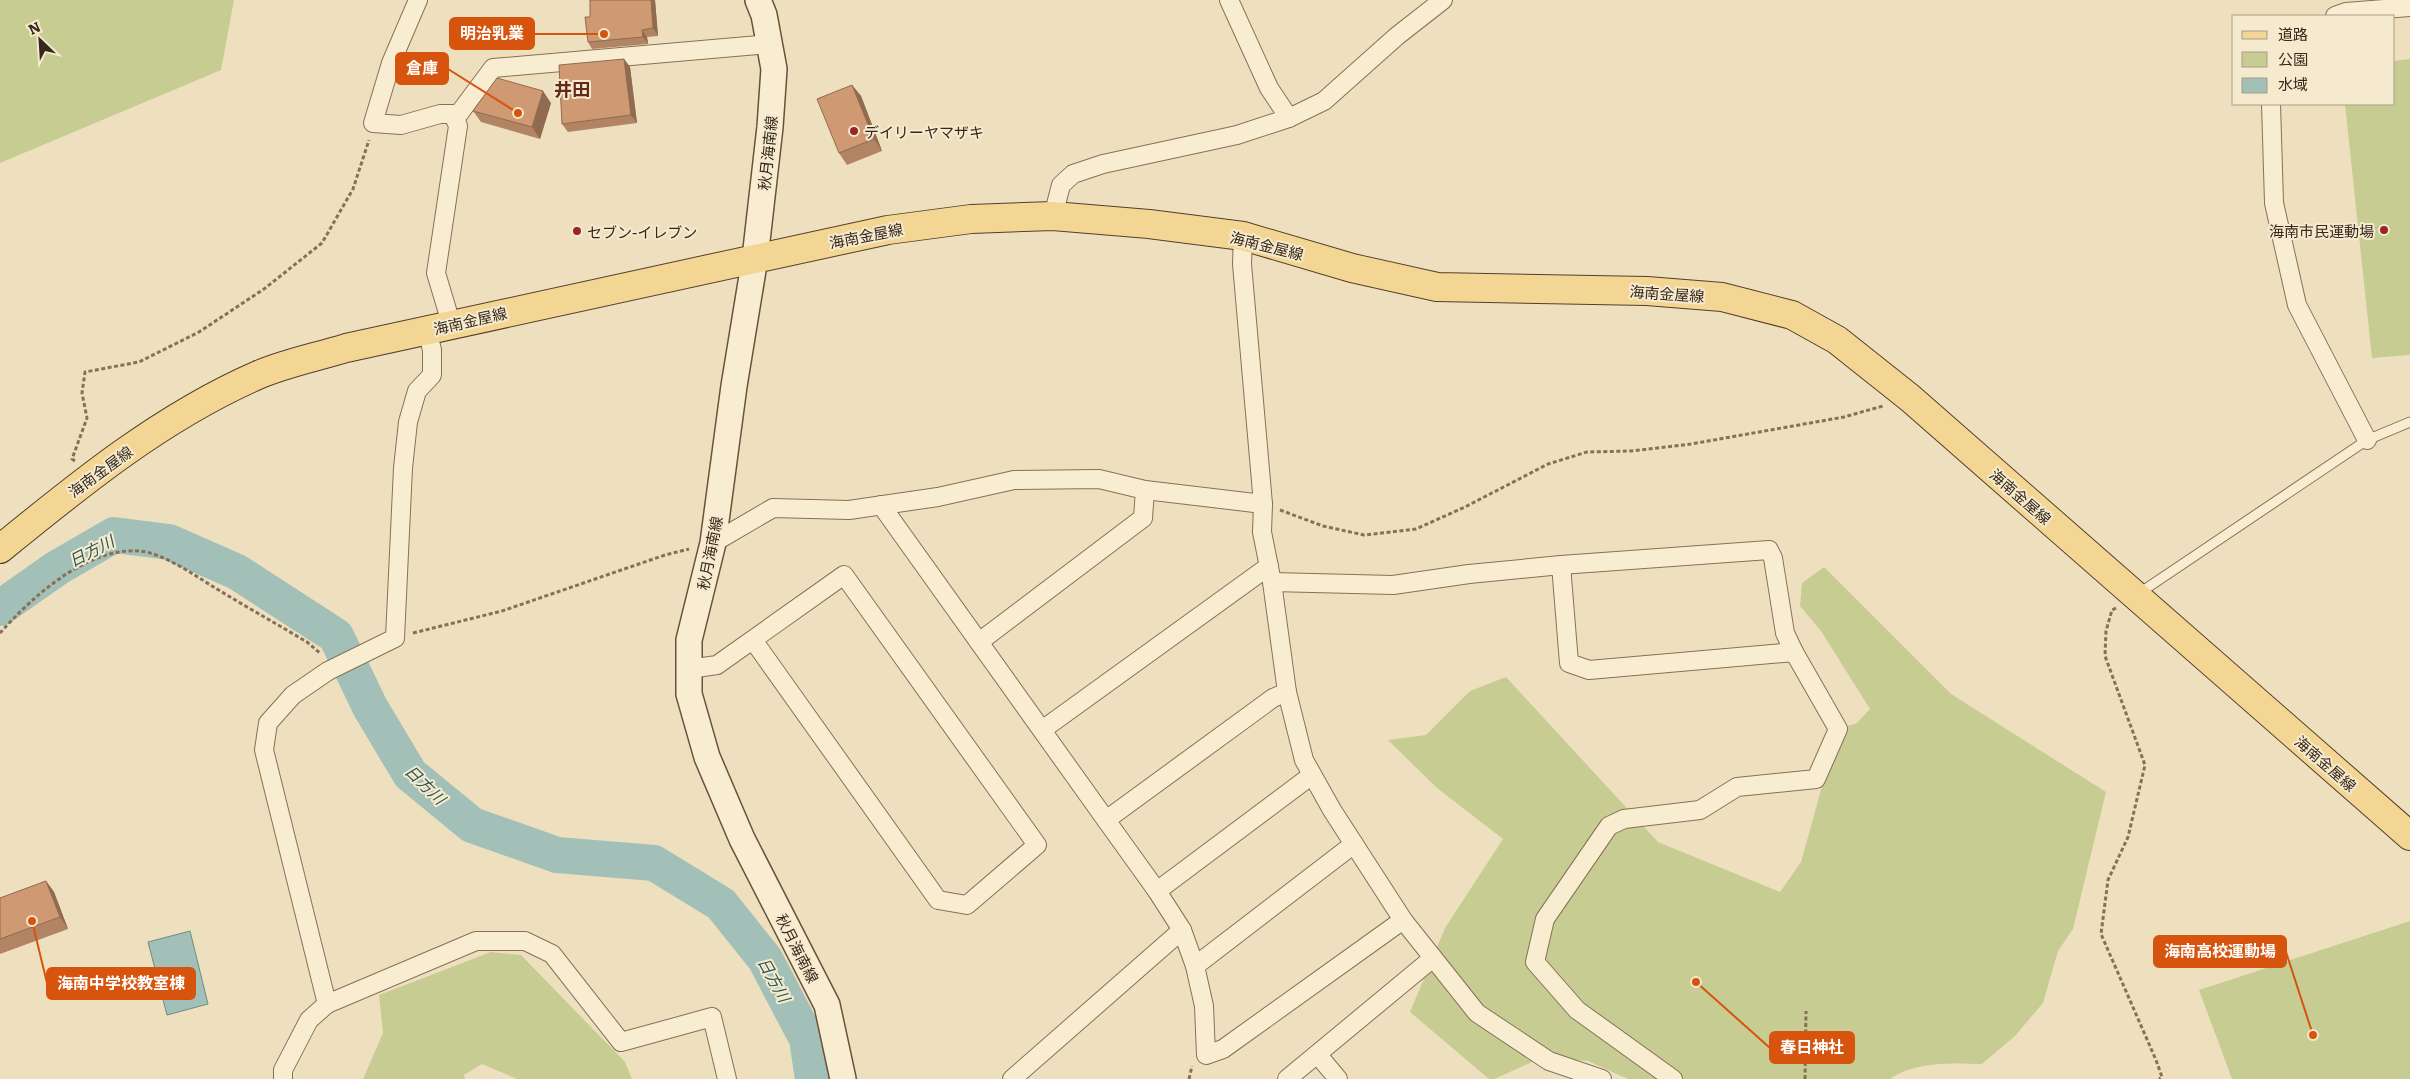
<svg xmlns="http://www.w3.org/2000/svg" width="2410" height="1079" viewBox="0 0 2410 1079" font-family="Literata,'Noto Sans JP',serif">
<rect width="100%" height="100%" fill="#eee0be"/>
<g fill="#c6cc92">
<polygon points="0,0 234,0 221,70 0,163"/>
<polygon points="2410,59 2410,355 2372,358 2345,104 2394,104 2394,61"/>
<path d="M 1824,567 L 1951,694 L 2106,792 L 2073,929 L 2058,951 L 2043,1003 L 2015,1036 L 1982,1064 C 1953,1063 1915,1061 1890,1079 L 1628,1079 L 1588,1061 L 1543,1057 L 1494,1079 L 1489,1079 L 1410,1012 L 1445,928 L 1503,839 L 1437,788 L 1388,740 L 1426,735 L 1470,691 L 1506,677 L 1658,842 L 1780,892 L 1801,862 L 1838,729 L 1857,723 L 1870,709 L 1821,631 L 1800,606 L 1802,583 Z"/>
<polygon points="2410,921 2410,1079 2232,1079 2199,990"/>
<polygon points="491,952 521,955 625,1062 632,1079 517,1079 482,1064 464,1075 465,1079 363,1079 383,1033 379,995"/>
</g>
<polygon fill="#a2c0b7" stroke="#698e84" points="190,931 208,1004 167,1015 148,942"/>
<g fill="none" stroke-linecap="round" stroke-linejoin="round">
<polyline stroke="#a2c0b7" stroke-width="36" points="0,608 57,568 114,535 169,542 237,572 336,636 370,707 410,774 472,825 557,855 654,863 721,904 765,959 807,1039 813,1079"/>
<g stroke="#877057" stroke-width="11">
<polyline id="lane" points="2138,594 2367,440 2410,422"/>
</g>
<g stroke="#877057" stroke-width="20">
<g id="street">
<polyline points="418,0 391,63 373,123 401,125 440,114 453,114 458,126 436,273 451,323"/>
<polyline points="1229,0 1269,88 1289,118"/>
<polyline points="2335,16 2346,12 2410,7"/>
<polyline points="2271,104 2274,203 2297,305 2367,440"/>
<polyline points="455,119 493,68 770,44"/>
<polyline points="1053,216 1061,185 1073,174 1103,164 1237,135 1289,118 1324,101 1397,36 1443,0"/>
<polyline points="1243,236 1242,264 1263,504 1262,532 1272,582 1287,692 1304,760 1332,810 1403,920 1477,1013 1549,1061 1602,1079"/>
<polyline points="881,505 1106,820"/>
<polyline points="713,543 773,508 849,510 938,497 1014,480 1099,479 1145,490 1263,504"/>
<polyline points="1561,565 1769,550 1773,558 1785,633 1794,652"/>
<polyline points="1272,582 1393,585 1469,574 1561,565 1569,663 1589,670 1794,652 1838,729 1816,779 1737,787 1700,810 1624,819 1609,826 1545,919 1535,962 1577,1010 1673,1079"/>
<polyline points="979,642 1143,518 1145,490"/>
<polyline points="689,669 717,665 844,575 1037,845 967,905 938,900 753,640"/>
<polyline points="1042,730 1269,566"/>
<polyline points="1354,844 1195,966 1204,1006 1206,1055 1223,1049 1403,920"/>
<polyline points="1157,891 1106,820 1273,698 1287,692"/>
<polyline points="1195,966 1182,930 1157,891 1312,775"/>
<polyline points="327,1004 476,941 525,941 552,954 621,1042 712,1017 727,1079"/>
<polyline points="1318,1055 1338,1079"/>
<polyline points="283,1079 283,1070 309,1020 327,1004 264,750 268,723 293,695 328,671 395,638 403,468 408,422 417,391 432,375 432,350 427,330"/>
<polyline points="1012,1079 1182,930"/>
<polyline points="1287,1079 1433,958"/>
</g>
</g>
<g stroke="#69513a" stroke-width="28">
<polyline id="secondary" points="758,0 764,15 774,69 770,127 755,258 734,386 713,543 689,640 689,694 707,757 742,839 827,1005 843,1079"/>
</g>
<g stroke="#543e2b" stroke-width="30">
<path id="primary" d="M 0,549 C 81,483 162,417 258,375 C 286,363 317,357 346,348 L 888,230 L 971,219 L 1053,216 L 1149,224 L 1243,236 L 1352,268 L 1437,287 L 1647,291 L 1722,297 L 1792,315 L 1837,340 L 1910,398 L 2410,836"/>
</g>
<g stroke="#877057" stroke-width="3" stroke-dasharray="4 2.5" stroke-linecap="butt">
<polyline points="75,461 72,459 87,418 82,393 85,372 139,362 199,332 264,289 322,243 353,189 369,140"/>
<polyline points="1280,510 1323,526 1364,535 1416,529 1465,507 1548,464 1587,452 1631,451 1691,444 1844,417 1883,406"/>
<polyline points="2116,608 2112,610 2106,631 2105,656 2145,765 2128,837 2108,880 2101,934 2156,1060 2162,1077 2159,1079"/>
<path d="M 0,633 C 33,596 87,547 140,551 C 162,553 193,574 212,586 C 243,605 275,623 307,642 L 321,654"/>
<polyline points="413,633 502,611 665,555 689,549"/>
<polyline points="1189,1079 1192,1066"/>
<polyline points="1805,1079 1806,1011"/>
</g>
<use href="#lane" stroke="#f9edd1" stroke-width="9"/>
<use href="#street" stroke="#f9edd1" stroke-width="18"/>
<use href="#secondary" stroke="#f9edd1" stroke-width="25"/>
<use href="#primary" stroke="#f3d694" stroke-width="28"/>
</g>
<g fill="#b18463">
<polygon points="590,0 655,0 658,36 647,37 648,44 592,49 588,42 590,17"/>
<polygon points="624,59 630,67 637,123 568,132 562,124"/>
<polygon points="852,85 861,96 882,151 847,165 839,153"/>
<polygon points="551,103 540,139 481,122 473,111"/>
<polygon points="46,881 54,892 68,929 0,954 0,898"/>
</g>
<g fill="#906b50">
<polygon points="651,0 655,0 658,36 653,28"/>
<polygon points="642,30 647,37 648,44 643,37"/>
<polygon points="624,59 630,67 637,123 631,115"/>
<polygon points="852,85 861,96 882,151 874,139"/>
<polygon points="543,91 551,103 540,139 532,127"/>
<polygon points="46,881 54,892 68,929 60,917"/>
</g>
<g fill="#ce9973" stroke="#906b50">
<polygon points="590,0 651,0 653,28 642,30 643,37 588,42 585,17 590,17"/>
<polygon points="624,59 631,115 562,124 559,65"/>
<polygon points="497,78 543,91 532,127 473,111"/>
<polygon points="852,85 874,139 839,153 817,99"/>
<polygon points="46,881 60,917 0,939 0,898"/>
</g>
<g fill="#972626" stroke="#f6eace" stroke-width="2">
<circle cx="854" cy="131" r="5"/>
<circle cx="2384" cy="230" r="5"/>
<circle cx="577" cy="231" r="5"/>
</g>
<g text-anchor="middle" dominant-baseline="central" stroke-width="4" stroke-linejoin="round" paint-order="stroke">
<g font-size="15" fill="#36281c" stroke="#f6eace" text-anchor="start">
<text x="864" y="131">デイリーヤマザキ</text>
<text x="2374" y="230" text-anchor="end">海南市民運動場</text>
<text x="587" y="231">セブン-イレブン</text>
</g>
<g font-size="15" fill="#36281c" stroke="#f6eace">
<text transform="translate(767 153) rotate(-84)">秋月海南線</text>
<text transform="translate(866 235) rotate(-11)">海南金屋線</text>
<text transform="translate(1267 245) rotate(14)">海南金屋線</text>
<text transform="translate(1667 293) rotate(4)">海南金屋線</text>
<text transform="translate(470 320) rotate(-13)">海南金屋線</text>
<text transform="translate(100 471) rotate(-36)">海南金屋線</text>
<text transform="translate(2021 496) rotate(41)">海南金屋線</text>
<text transform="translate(709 553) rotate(-79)">秋月海南線</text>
<text transform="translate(2326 763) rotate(41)">海南金屋線</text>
<text transform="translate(798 948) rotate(63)">秋月海南線</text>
</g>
<g font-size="16" font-style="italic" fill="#2a5653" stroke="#f6eace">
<text transform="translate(91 550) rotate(-27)">日方川</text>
<text transform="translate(426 784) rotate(44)">日方川</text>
<text transform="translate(775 979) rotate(61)">日方川</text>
</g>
<g font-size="18" font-weight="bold" fill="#632a1a" stroke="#f6eace">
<text x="572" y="88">井田</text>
</g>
</g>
<path fill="none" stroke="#d6540e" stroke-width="2" d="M604 34L534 34M518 113L448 69M2313 1035L2286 952M32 921L47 983M1696 982L1770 1048"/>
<g fill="#d6540e" stroke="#f6eace" stroke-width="2">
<circle cx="604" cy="34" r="5"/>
<circle cx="518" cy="113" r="5"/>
<circle cx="2313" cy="1035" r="5"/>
<circle cx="32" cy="921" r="5"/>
<circle cx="1696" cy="982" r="5"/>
</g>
<g fill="#d6540e" stroke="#d6540e" stroke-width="2">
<rect x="450" y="18" width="84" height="31" rx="5"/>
<rect x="396" y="53" width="52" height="31" rx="5"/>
<rect x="2154" y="936" width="132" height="31" rx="5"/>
<rect x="47" y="968" width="148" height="31" rx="5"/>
<rect x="1770" y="1032" width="84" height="31" rx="5"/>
</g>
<g font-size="16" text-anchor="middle" font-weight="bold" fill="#fff">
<text x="492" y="39">明治乳業</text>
<text x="422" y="74">倉庫</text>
<text x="2220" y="957">海南高校運動場</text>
<text x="121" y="989">海南中学校教室棟</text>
<text x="1812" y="1053">春日神社</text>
</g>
<rect x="2232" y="15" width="162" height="90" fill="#f6eace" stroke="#a99c87"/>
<rect x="2242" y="31" width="25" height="8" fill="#f3d694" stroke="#a99c87"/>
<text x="2278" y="40" font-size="15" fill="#36281c">道路</text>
<rect x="2242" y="52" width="25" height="15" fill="#c6cc92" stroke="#a99c87"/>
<text x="2278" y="65" font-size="15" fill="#36281c">公園</text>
<rect x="2242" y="78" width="25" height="15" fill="#a2c0b7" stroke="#a99c87"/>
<text x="2278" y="90" font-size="15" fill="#36281c">水域</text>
<g transform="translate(40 40) rotate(335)" stroke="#f6eace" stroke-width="4" paint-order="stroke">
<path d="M0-4L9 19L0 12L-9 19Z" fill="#36281c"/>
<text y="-8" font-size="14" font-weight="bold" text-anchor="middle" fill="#36281c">N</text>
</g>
</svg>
